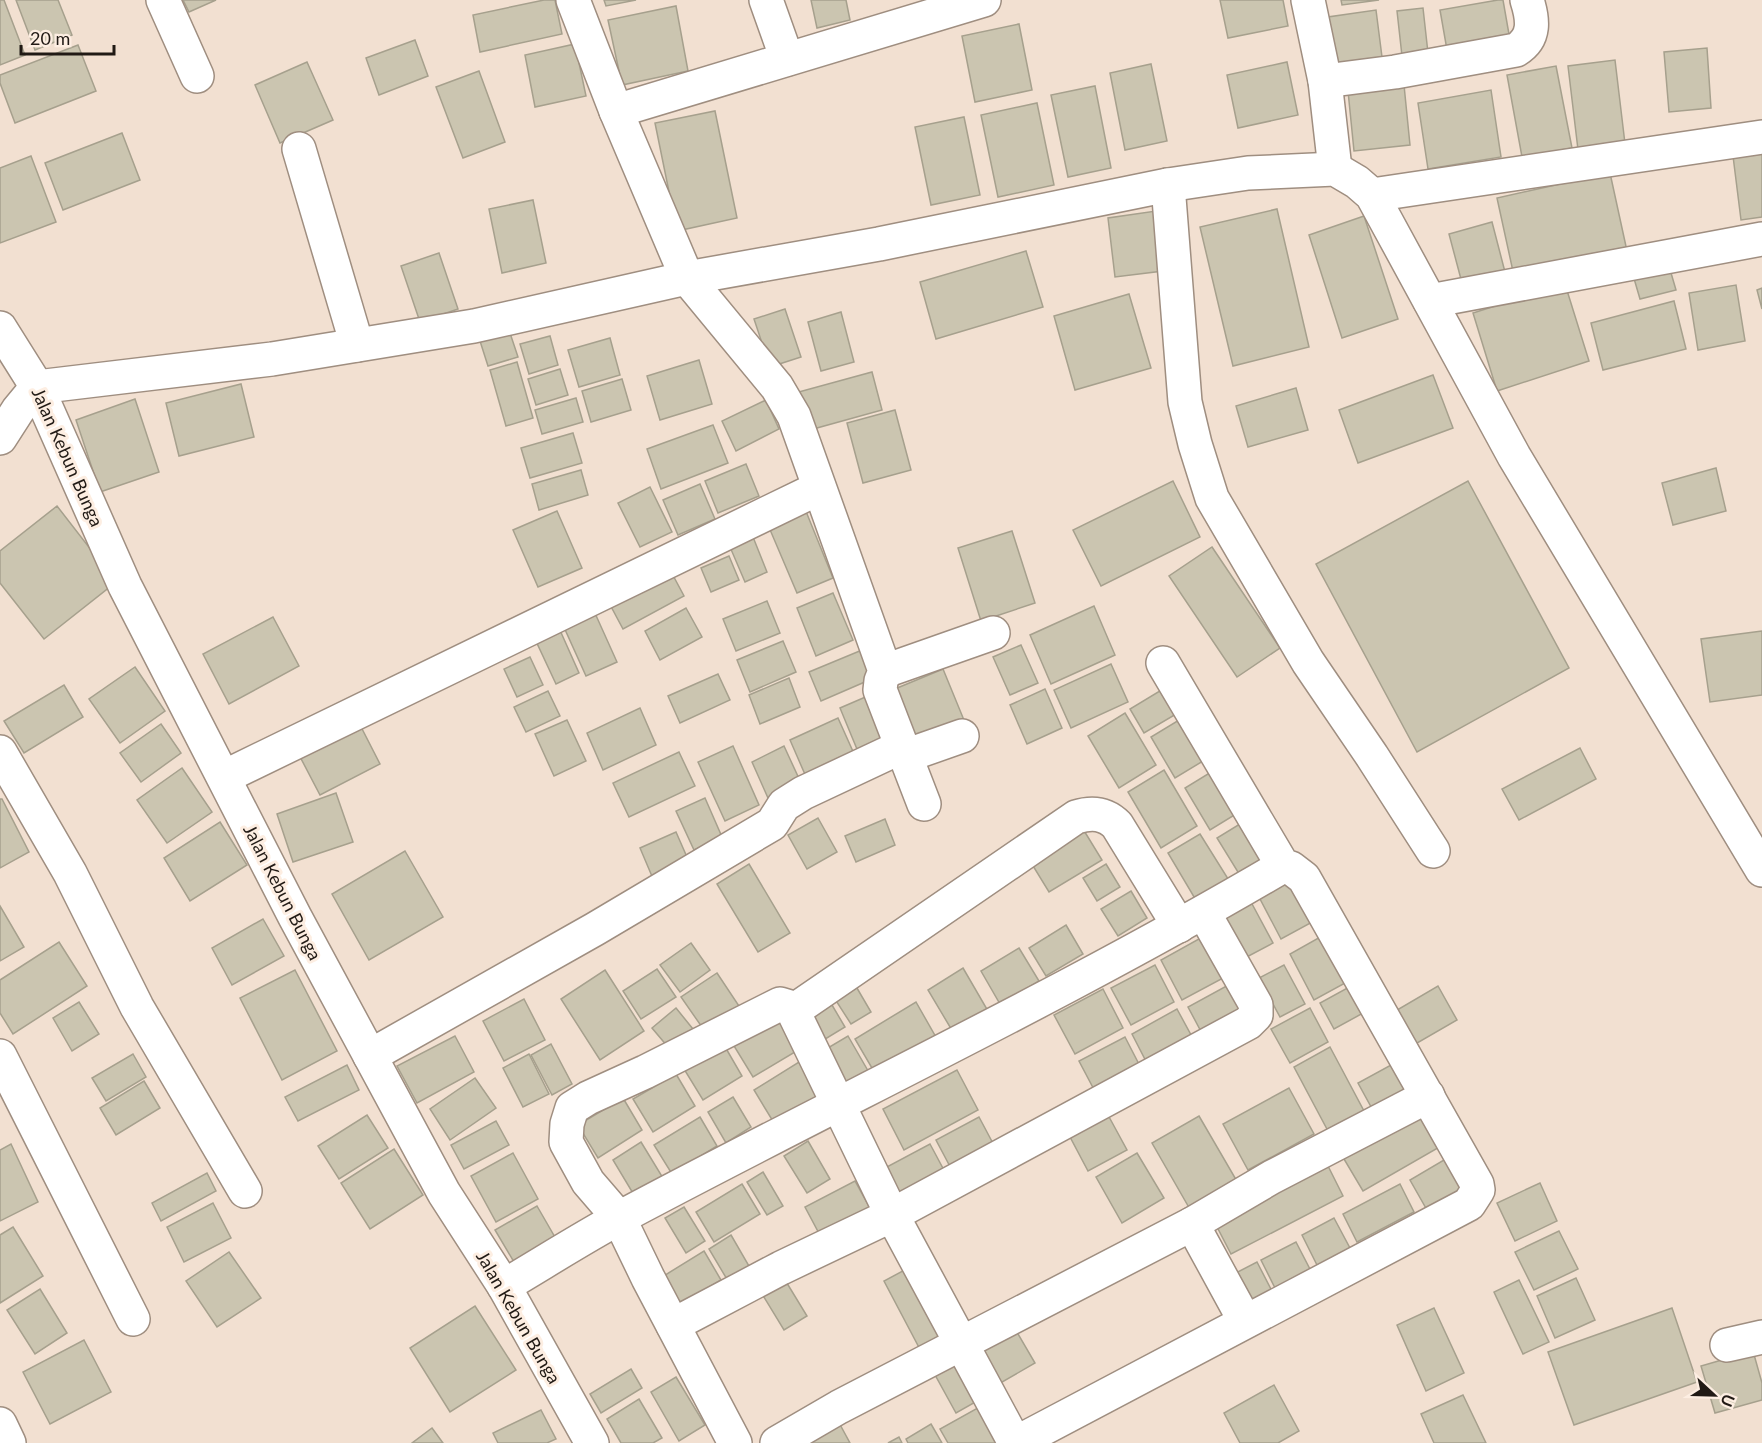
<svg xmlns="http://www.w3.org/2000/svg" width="1762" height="1443" viewBox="0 0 1762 1443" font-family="Lato,sans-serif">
<rect width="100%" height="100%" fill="#f2e0d1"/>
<g fill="#cbc5b0" stroke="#a6a08d" stroke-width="1.5">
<polygon points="0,0 4,0 25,55 0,65"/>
<polygon points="16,0 58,0 72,35 35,50"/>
<polygon points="183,0 216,0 189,12"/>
<polygon points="544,0 555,0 562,34 480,52 473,15"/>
<polygon points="604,0 636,0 606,6"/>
<polygon points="811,0 846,0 850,20 817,28"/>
<polygon points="1220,0 1283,0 1288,26 1228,38"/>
<polygon points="1341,0 1379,0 1342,5"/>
<polygon points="1498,0 1503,0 1510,40 1447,50 1440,10"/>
<polygon points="676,6 688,71 622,85 608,20"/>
<polygon points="1423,8 1428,53 1402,56 1397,11"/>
<polygon points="1376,10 1382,57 1335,64 1328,17"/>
<polygon points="1019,24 1032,90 975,102 962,36"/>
<polygon points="415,40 428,76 379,95 366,58"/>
<polygon points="575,44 586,96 535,107 525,55"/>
<polygon points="78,45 96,91 15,123 0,83 0,75"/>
<polygon points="1707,48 1711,108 1669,112 1664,52"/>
<polygon points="1615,60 1626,152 1579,158 1568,66"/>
<polygon points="307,62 333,120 280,143 255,85"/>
<polygon points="1287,62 1298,115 1238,128 1227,75"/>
<polygon points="1151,64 1167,141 1125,150 1110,73"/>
<polygon points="1556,66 1572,148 1522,157 1507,75"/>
<polygon points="479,71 505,142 463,158 436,87"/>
<polygon points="1404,85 1410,145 1354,151 1348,91"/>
<polygon points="1095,86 1111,168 1068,177 1051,95"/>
<polygon points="1491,90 1501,157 1428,169 1418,103"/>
<polygon points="1037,103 1054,185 998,197 981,115"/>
<polygon points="715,111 737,218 677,231 655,123"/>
<polygon points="964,117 980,195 931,205 915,127"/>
<polygon points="122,133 140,180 63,210 45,163"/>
<polygon points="1762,152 1762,217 1741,220 1733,156"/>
<polygon points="31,156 56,222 0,243 0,168"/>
<polygon points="1610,173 1627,251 1514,276 1497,198"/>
<polygon points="533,200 546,263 502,273 489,209"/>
<polygon points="1277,209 1309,347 1233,366 1200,227"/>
<polygon points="1156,211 1163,271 1115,277 1108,218"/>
<polygon points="1364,216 1398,319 1342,338 1309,235"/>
<polygon points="1492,222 1505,272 1462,283 1449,234"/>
<polygon points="1026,251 1043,307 936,339 920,282"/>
<polygon points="439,253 458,309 420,322 401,266"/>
<polygon points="1669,266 1676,290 1640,299 1633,275"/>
<polygon points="1565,284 1589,361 1497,391 1473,313"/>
<polygon points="1736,285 1745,341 1698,350 1689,293"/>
<polygon points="1762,288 1762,309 1757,290"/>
<polygon points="1129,294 1151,368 1075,390 1054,316"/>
<polygon points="1674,301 1686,349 1603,370 1591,323"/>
<polygon points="785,309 801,357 770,367 754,319"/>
<polygon points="841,312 854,362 821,371 808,322"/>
<polygon points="510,333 518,357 488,366 480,341"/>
<polygon points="550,336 558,365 529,374 520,344"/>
<polygon points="610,338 620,375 579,387 568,350"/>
<polygon points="699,360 712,404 660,420 647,376"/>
<polygon points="517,362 533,418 506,426 490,370"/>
<polygon points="560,369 568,395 536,405 528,379"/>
<polygon points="872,372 882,410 806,431 795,393"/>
<polygon points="1433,375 1453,428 1358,463 1339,410"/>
<polygon points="622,379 631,410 591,422 582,391"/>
<polygon points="241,384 254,437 179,456 166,403"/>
<polygon points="1296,388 1308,430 1248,447 1236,406"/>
<polygon points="576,398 583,422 542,434 535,410"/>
<polygon points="135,399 159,472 100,492 76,420"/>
<polygon points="766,400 779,429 736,451 722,421"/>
<polygon points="895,410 911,470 863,483 847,423"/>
<polygon points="713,425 728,463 661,489 647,449"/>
<polygon points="573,433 582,463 530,478 521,448"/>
<polygon points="746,464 759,496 718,513 705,481"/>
<polygon points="1716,468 1726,511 1673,525 1662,483"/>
<polygon points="581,470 588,495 539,510 532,484"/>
<polygon points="1173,481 1200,537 1101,586 1073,530"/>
<polygon points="1468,481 1569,668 1417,752 1316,564"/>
<polygon points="700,484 715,519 678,535 663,500"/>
<polygon points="650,487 672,532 640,547 618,503"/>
<polygon points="57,506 116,582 44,639 0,583 0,551"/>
<polygon points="805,509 833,578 797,593 768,525"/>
<polygon points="557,511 582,568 538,587 513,530"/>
<polygon points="1012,531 1035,603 981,621 958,548"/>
<polygon points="753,537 767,572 745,582 730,547"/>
<polygon points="1212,547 1280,648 1237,677 1169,576"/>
<polygon points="729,556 739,580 711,592 701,568"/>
<polygon points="668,566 684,596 623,629 607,599"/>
<polygon points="833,593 853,640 816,656 797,608"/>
<polygon points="767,601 780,633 736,651 723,619"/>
<polygon points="1094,606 1115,655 1051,684 1030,635"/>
<polygon points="686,608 702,637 660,660 645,631"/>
<polygon points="594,611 617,662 586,676 563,625"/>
<polygon points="273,617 299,666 229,704 203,654"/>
<polygon points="559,628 579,673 556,684 535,639"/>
<polygon points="1762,631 1762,695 1710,702 1701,639"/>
<polygon points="783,641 796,672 750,692 737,660"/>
<polygon points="1021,645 1038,683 1010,695 993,657"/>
<polygon points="862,650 874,678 821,701 809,672"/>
<polygon points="530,657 543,685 517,697 504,669"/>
<polygon points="1111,664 1128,702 1071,728 1054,690"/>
<polygon points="135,667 165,711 120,743 89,699"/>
<polygon points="943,669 966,725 913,747 890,691"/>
<polygon points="718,674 730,700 680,723 668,696"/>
<polygon points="789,678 800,707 760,724 749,695"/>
<polygon points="64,685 83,717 24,753 4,721"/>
<polygon points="1168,686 1183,710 1144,733 1130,709"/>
<polygon points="1045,689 1062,728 1027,744 1010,705"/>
<polygon points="548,691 560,716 526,732 514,707"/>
<polygon points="877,692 896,738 859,754 840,708"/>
<polygon points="640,708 656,745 603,770 587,733"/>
<polygon points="1125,713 1156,765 1119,788 1088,736"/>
<polygon points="1184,717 1208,758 1175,778 1151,737"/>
<polygon points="838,718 855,756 807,779 790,740"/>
<polygon points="357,719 380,764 320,795 297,751"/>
<polygon points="567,720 586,761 554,776 535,734"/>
<polygon points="161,724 181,753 141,782 120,753"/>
<polygon points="733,746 759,805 725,821 698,762"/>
<polygon points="784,746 801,783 768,798 752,762"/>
<polygon points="1580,748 1596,779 1519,820 1502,789"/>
<polygon points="679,752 695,786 629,817 613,783"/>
<polygon points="182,768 212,812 167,843 137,800"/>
<polygon points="1216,769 1241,811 1210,830 1185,788"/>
<polygon points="1164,770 1197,826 1161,848 1128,792"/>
<polygon points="336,793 353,842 293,862 277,814"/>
<polygon points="705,798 722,837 694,850 676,811"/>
<polygon points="0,799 2,799 29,852 0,868"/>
<polygon points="818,818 837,852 807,869 788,835"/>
<polygon points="885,819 895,845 856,862 845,836"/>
<polygon points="1248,819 1271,858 1241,877 1217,838"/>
<polygon points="220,822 247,865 190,901 164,858"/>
<polygon points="1083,829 1102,860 1049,892 1030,861"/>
<polygon points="676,832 690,864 654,881 640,848"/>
<polygon points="1200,834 1230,882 1197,902 1168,853"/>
<polygon points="405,851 443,917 369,960 332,894"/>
<polygon points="749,864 790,933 758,952 717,884"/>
<polygon points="1106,864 1120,887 1097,901 1083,878"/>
<polygon points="1294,878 1316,920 1281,939 1259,897"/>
<polygon points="1131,891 1147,918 1118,936 1101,909"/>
<polygon points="1251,902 1273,943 1243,959 1222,919"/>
<polygon points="0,906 24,947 0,961"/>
<polygon points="263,919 284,956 232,985 212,948"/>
<polygon points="1066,925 1083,954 1046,976 1029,948"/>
<polygon points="1206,935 1227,976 1182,1000 1161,960"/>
<polygon points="1322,936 1347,982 1314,1000 1290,954"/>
<polygon points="59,942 87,986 13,1034 0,1013 0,980"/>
<polygon points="691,943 710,970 680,992 660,965"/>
<polygon points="1019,948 1039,981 1000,1004 981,971"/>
<polygon points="1155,965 1174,1002 1131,1025 1111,988"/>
<polygon points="1284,965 1305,1004 1280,1017 1259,978"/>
<polygon points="963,968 988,1011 953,1032 928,990"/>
<polygon points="657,969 676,997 641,1019 623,991"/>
<polygon points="295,970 337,1051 282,1080 240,998"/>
<polygon points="605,970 644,1031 600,1060 561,999"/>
<polygon points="717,973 739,1006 704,1030 681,997"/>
<polygon points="854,983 871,1012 851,1024 833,996"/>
<polygon points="1232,983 1249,1014 1205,1039 1188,1007"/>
<polygon points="1351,986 1365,1012 1334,1029 1320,1003"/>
<polygon points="1438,986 1457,1020 1412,1046 1392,1013"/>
<polygon points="1103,989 1123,1028 1075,1054 1054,1015"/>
<polygon points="524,999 545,1040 504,1061 483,1021"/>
<polygon points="829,1000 845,1027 822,1041 806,1014"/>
<polygon points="79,1002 99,1034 72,1051 53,1018"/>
<polygon points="916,1002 937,1039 876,1075 855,1039"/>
<polygon points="676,1008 697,1034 673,1053 652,1028"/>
<polygon points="1310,1008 1328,1042 1290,1063 1271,1029"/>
<polygon points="1177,1009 1197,1046 1151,1071 1132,1034"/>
<polygon points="779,1013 800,1049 753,1077 731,1041"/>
<polygon points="455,1036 474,1072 417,1103 397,1066"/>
<polygon points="848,1036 871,1076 845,1092 821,1052"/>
<polygon points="1125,1037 1144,1074 1099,1099 1079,1061"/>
<polygon points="551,1044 572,1084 552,1095 531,1055"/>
<polygon points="724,1045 742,1076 703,1100 684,1069"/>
<polygon points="1330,1047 1364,1111 1328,1131 1294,1067"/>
<polygon points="133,1054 146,1077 106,1101 92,1078"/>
<polygon points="529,1054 549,1094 523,1107 503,1068"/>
<polygon points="1402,1059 1419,1091 1375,1114 1358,1083"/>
<polygon points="799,1062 819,1096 774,1123 754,1090"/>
<polygon points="347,1065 359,1090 298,1121 285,1097"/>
<polygon points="957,1070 978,1110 904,1150 883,1109"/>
<polygon points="676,1074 695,1106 653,1132 633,1099"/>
<polygon points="475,1078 496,1108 450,1140 430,1109"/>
<polygon points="144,1081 160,1108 116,1135 100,1108"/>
<polygon points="1289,1088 1314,1134 1248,1170 1223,1124"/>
<polygon points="733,1097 751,1127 726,1143 708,1112"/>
<polygon points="623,1098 642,1130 598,1158 578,1125"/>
<polygon points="1421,1107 1443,1145 1363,1191 1341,1154"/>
<polygon points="367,1115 388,1148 339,1179 318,1146"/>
<polygon points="1108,1115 1127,1150 1088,1171 1069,1135"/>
<polygon points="1199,1116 1238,1183 1191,1211 1152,1143"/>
<polygon points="700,1117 717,1146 672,1174 654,1145"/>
<polygon points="979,1117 997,1151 954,1174 936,1140"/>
<polygon points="496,1121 509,1145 464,1169 451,1145"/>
<polygon points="808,1141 830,1179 807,1193 784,1156"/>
<polygon points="641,1142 666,1183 637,1200 613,1160"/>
<polygon points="11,1144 38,1202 0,1221 0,1150"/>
<polygon points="930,1144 946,1174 899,1199 883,1169"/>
<polygon points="394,1149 423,1195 370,1229 341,1183"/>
<polygon points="513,1153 538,1199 496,1222 471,1176"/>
<polygon points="1137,1153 1164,1198 1122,1223 1096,1177"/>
<polygon points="1449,1157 1467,1187 1427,1210 1410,1180"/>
<polygon points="1326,1162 1343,1196 1231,1254 1214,1221"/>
<polygon points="763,1172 783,1206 767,1215 747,1182"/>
<polygon points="207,1173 216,1191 161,1221 152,1203"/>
<polygon points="855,1181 872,1212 822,1239 805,1207"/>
<polygon points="1540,1183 1557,1221 1515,1241 1497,1203"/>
<polygon points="742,1184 760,1214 714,1242 696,1212"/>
<polygon points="1400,1184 1414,1212 1357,1242 1343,1214"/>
<polygon points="213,1203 231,1238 184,1262 167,1227"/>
<polygon points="537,1206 556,1239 514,1262 495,1230"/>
<polygon points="684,1207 705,1241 686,1253 665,1218"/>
<polygon points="1334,1218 1351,1250 1318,1267 1302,1235"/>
<polygon points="13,1227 43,1276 0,1303 0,1235"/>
<polygon points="1559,1231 1578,1269 1534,1290 1515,1252"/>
<polygon points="731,1235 753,1273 731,1286 709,1249"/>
<polygon points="1296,1242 1312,1273 1277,1292 1261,1260"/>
<polygon points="704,1251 721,1280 679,1305 662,1277"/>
<polygon points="229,1252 261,1298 217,1327 186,1281"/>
<polygon points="1257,1262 1273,1293 1248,1305 1232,1275"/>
<polygon points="914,1265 953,1339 923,1355 884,1281"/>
<polygon points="782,1275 807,1316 784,1330 759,1289"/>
<polygon points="1576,1278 1595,1320 1555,1338 1537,1296"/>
<polygon points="1519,1280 1549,1342 1523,1354 1494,1292"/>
<polygon points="40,1289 67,1333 35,1354 7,1310"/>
<polygon points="475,1306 516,1370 450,1412 410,1348"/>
<polygon points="1434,1308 1464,1373 1426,1391 1397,1325"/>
<polygon points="1672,1308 1697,1382 1574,1425 1548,1352"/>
<polygon points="1014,1327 1035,1363 997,1385 977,1350"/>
<polygon points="84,1340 111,1392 50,1424 23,1372"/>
<polygon points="1753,1351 1762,1383 1762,1400 1715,1413 1701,1366"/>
<polygon points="957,1360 979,1400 956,1413 934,1373"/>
<polygon points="631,1369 642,1388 601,1413 590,1394"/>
<polygon points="676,1377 705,1425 679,1441 651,1392"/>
<polygon points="1274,1385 1299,1431 1278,1443 1240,1443 1224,1413"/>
<polygon points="1463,1395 1486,1443 1434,1443 1421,1414"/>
<polygon points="639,1399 662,1438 653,1443 621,1443 607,1419"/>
<polygon points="983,1405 999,1443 948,1443 940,1429"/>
<polygon points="541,1410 556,1439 547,1443 498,1443 493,1433"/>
<polygon points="837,1419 850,1443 811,1443 807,1436"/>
<polygon points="931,1424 942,1443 908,1443 906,1439"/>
<polygon points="432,1428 443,1443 412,1443"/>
<polygon points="899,1437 902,1443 888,1443"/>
</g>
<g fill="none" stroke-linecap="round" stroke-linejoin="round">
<g stroke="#9f8e80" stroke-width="36">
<g id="minor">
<polyline points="163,0 197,76"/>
<polyline points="573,0 616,111"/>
<polyline points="766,0 787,59"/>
<polyline points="1308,0 1325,81 1335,169"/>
<path d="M 1325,81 L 1395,72 L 1516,50 C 1536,38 1533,19 1527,0"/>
<polyline points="299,149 357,345"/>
<polyline points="1168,185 1185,402 1195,444 1212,498 1308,662 1372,756 1433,851"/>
<polyline points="1372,195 1762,137"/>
<polyline points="1430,301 1762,239"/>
<polyline points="0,328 37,387 125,586 295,917 444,1193 504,1286 592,1443"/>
<polyline points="0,438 18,410 37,387 272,359 474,326 687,278 879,244 1168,185 1248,173 1335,169 1357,182 1372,195 1514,456 1762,870"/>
<polyline points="885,671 993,633"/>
<polyline points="0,752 70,873 137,1007 245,1191"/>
<polyline points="905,756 962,736"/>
<polyline points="224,777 819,488"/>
<polyline points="924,804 880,690 881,681 885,671 794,416 777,387 687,278 616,111 984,0"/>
<path d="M 793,1011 L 1076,817 C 1092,812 1105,813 1117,825 L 1179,926"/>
<polyline points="0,1056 133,1319"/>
<polyline points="370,1056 595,929 772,824 784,805 803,793 901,747"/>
<polyline points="1192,1224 1245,1321"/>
<path d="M 504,1286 C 543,1263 582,1238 621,1217 C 842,1099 1068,993 1283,866"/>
<polyline points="673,1325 781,1268 892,1215 1248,1023 1256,1015 1256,1005 1204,913"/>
<polyline points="1727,1345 1762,1337"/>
<polyline points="0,1424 9,1443"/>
<polyline points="735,1443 648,1278 619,1218 588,1182 566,1142 567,1124 572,1108 588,1098 645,1072 780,1004 790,1007 793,1011 892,1215 1015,1443"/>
<polyline points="777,1443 839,1407 1192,1224 1272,1177 1428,1096"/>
<polyline points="1016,1443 1469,1204 1478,1190 1477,1184 1304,878 1291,868 1283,866 1163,663"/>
</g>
</g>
<use href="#minor" stroke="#fff" stroke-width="33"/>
</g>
<g text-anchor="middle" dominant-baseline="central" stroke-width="6" stroke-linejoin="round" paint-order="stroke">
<g font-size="18" fill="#211a15" stroke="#fdeee2">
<text transform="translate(68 457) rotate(66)">Jalan Kebun Bunga</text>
<text transform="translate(283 892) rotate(63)">Jalan Kebun Bunga</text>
<text transform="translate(519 1317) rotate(60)">Jalan Kebun Bunga</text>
</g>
</g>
<g transform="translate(1714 1395) rotate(112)" stroke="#fdeee2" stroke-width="4.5" paint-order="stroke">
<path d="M0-4.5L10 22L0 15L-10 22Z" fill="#211a15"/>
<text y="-9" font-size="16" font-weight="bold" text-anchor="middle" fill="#211a15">U</text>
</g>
<path d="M21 45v9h93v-9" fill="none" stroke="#211a15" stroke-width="3"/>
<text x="30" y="45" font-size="18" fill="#211a15" stroke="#fdeee2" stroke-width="4.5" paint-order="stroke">20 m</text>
</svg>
